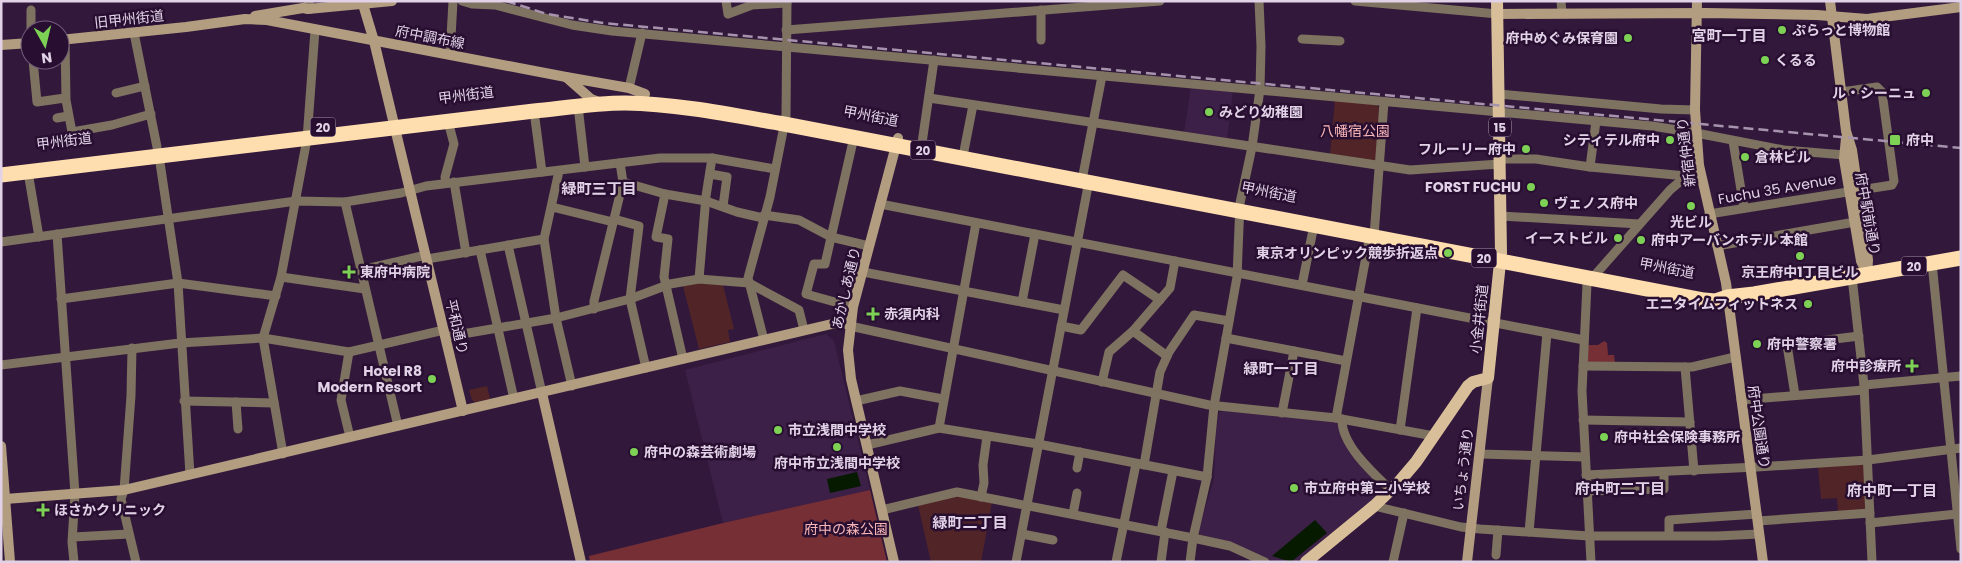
<svg xmlns="http://www.w3.org/2000/svg" width="1962" height="563" viewBox="0 0 1962 563" font-family="Poppins,'Noto Sans JP',sans-serif">
<rect width="100%" height="100%" fill="#32193b"/>
<g fill="#3d2047">
<polygon points="1191,87 1233,90 1227,139 1184,133"/>
<polygon points="826,334 834,341 870,490 723,523 685,370"/>
<polygon points="1222,411 1336,422 1352,451 1372,476 1372,483 1381,492 1298,562 1275,562 1232,543 1200,535 1198,532 1214,479 1216,431 1219,413"/>
</g>
<g fill="#512427">
<polygon points="1335,100 1376,104 1379,108 1376,159 1373,161 1330,154"/>
<polygon points="697,282 723,285 734,329 728,330 730,342 699,349 683,286"/>
<polygon points="487,386 490,399 475,402 472,400 469,390"/>
<polygon points="1862,464 1864,466 1866,508 1864,510 1838,512 1837,498 1821,499 1818,467"/>
<polygon points="957,495 992,502 981,562 931,562 918,505"/>
</g>
<g fill="#772f36">
<polygon points="1604,341 1607,343 1608,355 1614,355 1615,363 1588,362 1588,345 1598,345"/>
<polygon points="870,490 887,562 590,562 589,556 723,523"/>
</g>
<g fill="#061a00">
<polygon points="857,472 861,486 830,493 827,479"/>
<polygon points="1315,520 1327,533 1291,562 1272,556"/>
</g>
<g fill="none" stroke-linecap="round" stroke-linejoin="round">
<g stroke="#7e7260" stroke-width="9">
<polyline points="308,1 311,9"/>
<polyline points="462,1 472,4 495,5 572,25 612,31 1652,126 1696,133 1784,150 1845,155"/>
<polyline points="726,1 728,14 752,5 787,3"/>
<polyline points="1355,1 1498,14"/>
<polyline points="1561,1 1562,13"/>
<polyline points="31,10 31,30"/>
<polyline points="786,30 1160,1"/>
<polyline points="134,33 157,147"/>
<polyline points="65,39 66,100 72,132 112,125 151,114"/>
<polyline points="1302,39 1340,41"/>
<polyline points="1041,40 1041,10"/>
<polyline points="450,55 453,1"/>
<polyline points="33,60 37,102 65,98"/>
<polyline points="629,88 642,33"/>
<polyline points="116,93 145,86"/>
<polyline points="1499,94 1661,109 1695,110"/>
<polyline points="929,98 1410,170 1500,164"/>
<polyline points="578,106 585,167"/>
<polyline points="534,111 542,172"/>
<polyline points="57,118 68,116"/>
<polyline points="1596,121 1590,167 1686,176"/>
<polyline points="1733,141 1744,208"/>
<polyline points="921,150 934,60"/>
<polyline points="964,151 973,105"/>
<polyline points="159,156 178,283 190,475"/>
<polyline points="1500,159 1536,159 1590,167"/>
<polyline points="559,171 544,239 556,318 572,386"/>
<polyline points="28,172 39,237"/>
<polyline points="710,174 727,177 723,206"/>
<polyline points="1082,180 1102,76"/>
<polyline points="454,182 466,253"/>
<polyline points="623,182 665,194 706,201 737,212 763,218"/>
<polyline points="446,183 445,177 454,144 448,121"/>
<polyline points="665,194 656,237 668,239 664,277 683,359"/>
<polyline points="345,202 398,426"/>
<polyline points="880,204 1584,340"/>
<polyline points="552,207 613,222"/>
<polyline points="1709,214 1892,185 1894,181 1882,92 1877,87 1841,92"/>
<polyline points="764,215 799,220 831,237 869,246"/>
<polyline points="1501,216 1639,224"/>
<polyline points="614,219 639,226 630,299 646,368"/>
<polyline points="57,234 75,494 72,542 74,562"/>
<polyline points="1374,236 1384,102"/>
<polyline points="1,242 296,201 345,202 401,193 426,186 660,158 712,158 775,169"/>
<polyline points="508,245 542,393"/>
<polyline points="1717,246 1855,222"/>
<polyline points="480,250 514,399"/>
<polyline points="427,259 544,239"/>
<polyline points="1932,263 1961,549"/>
<polyline points="361,270 426,255"/>
<polyline points="863,272 1064,310"/>
<polyline points="281,277 365,289"/>
<polyline points="1852,277 1864,385 1872,562"/>
<polyline points="699,279 706,196 712,158"/>
<polyline points="1302,285 1314,225"/>
<polyline points="61,299 178,283 276,296"/>
<polyline points="1022,302 1035,234"/>
<polyline points="853,307 806,294 814,264 825,264 854,137"/>
<polyline points="594,309 594,301 623,182 620,163"/>
<polyline points="850,326 1209,405 1336,418 1434,436"/>
<polyline points="1061,326 1081,330 1123,275 1160,300"/>
<polyline points="1133,331 1167,356"/>
<polyline points="445,337 556,318 630,299 670,284 699,279 749,283 799,310 804,330"/>
<polyline points="1226,338 1346,361"/>
<polyline points="764,340 748,278 770,197 786,116 787,1"/>
<polyline points="132,348 131,396 124,490 121,499 136,562"/>
<polyline points="349,352 341,400 350,437"/>
<polyline points="1,365 180,343 263,338 349,352 444,330"/>
<polyline points="1583,366 1692,367 1735,357"/>
<polyline points="1685,367 1694,471"/>
<polyline points="1102,382 1109,352 1133,331 1170,288 1175,261"/>
<polyline points="1864,385 1961,376"/>
<polyline points="1795,395 1787,345 1859,336"/>
<polyline points="1741,400 1864,390"/>
<polyline points="184,401 274,403"/>
<polyline points="856,401 900,391 943,399"/>
<polyline points="236,402 238,429"/>
<polyline points="1282,413 1294,351"/>
<polyline points="1336,418 1370,235"/>
<path d="M 1342,419 C 1341,445 1374,474 1392,491"/>
<polyline points="1583,420 1690,422"/>
<polyline points="939,428 976,223"/>
<polyline points="1400,430 1417,308"/>
<polyline points="867,445 939,428 1038,444 1207,477"/>
<polyline points="283,454 263,338 281,277 307,139 315,30"/>
<polyline points="1479,454 1585,457"/>
<polyline points="1144,465 1160,372 1169,352 1194,315 1229,321"/>
<polyline points="1077,468 1080,452"/>
<polyline points="1586,475 1757,467 1868,460 1961,448"/>
<polyline points="1587,491 1664,489 1664,472"/>
<polyline points="981,497 984,483 983,465 987,436"/>
<polyline points="1374,506 1461,527 1480,529 1589,536 1717,536 1759,534"/>
<polyline points="882,510 957,492 1193,538 1230,546 1265,562"/>
<polyline points="1073,514 1077,493"/>
<polyline points="1758,521 1870,513"/>
<polyline points="1870,523 1957,514"/>
<polyline points="1161,531 1173,471"/>
<polyline points="1529,532 1547,333"/>
<polyline points="1022,534 1053,540"/>
<polyline points="1669,535 1669,520 1757,514"/>
<polyline points="73,537 129,534"/>
<polyline points="1496,555 1498,530"/>
<polyline points="1016,562 1089,181"/>
<polyline points="1116,562 1136,464"/>
<polyline points="1161,562 1165,532"/>
<polyline points="1190,562 1193,538 1207,477 1214,406 1237,277 1240,203 1252,147 1260,89 1261,46 1259,1"/>
<polyline points="1393,562 1404,513"/>
<polyline points="1591,562 1582,391 1587,284 1670,190 1699,165"/>
</g>
<g stroke="#b29d80" stroke-width="10">
<polyline points="362,1 374,41 463,411"/>
<polyline points="1697,1 1695,110 1699,165 1726,283 1763,562"/>
<polyline points="1830,1 1846,131 1852,150 1868,260 1867,275"/>
<polyline points="1498,14 1706,13 1817,15 1867,19 1961,7"/>
<polyline points="255,16 303,8 308,9 392,1"/>
<polyline points="60,40 186,27 245,19 267,20 566,77 629,88 645,94"/>
<polyline points="1,45 30,43"/>
<polyline points="566,77 591,99 601,103"/>
<polyline points="1846,138 1844,159 1861,261 1866,271"/>
<polyline points="542,393 581,562"/>
<polyline points="1,446 10,562"/>
<polyline points="5,499 124,490 836,323 843,322 850,326"/>
<polyline points="894,562 851,379 848,350 853,307 898,138"/>
<polyline points="1467,562 1488,378"/>
</g>
<polyline stroke="#d9bf99" stroke-width="12" points="1306,562 1374,506 1399,482 1416,462 1468,386 1473,382 1488,378 1501,253 1497,1"/>
<path stroke="#fedeaf" stroke-width="15" d="M 1,175 L 534,111 C 564,108 595,103 625,103 C 679,104 732,115 784,124 L 1704,300 L 1715,301 L 1727,297 L 1754,294 L 1961,258"/>
<polyline stroke="#a693ad" stroke-width="2.5" stroke-dasharray="10 5" stroke-linecap="butt" points="506,1 547,14 603,23 1961,148"/>
</g>
<g fill="#7dd154" stroke="#280f31" stroke-width="2">
<circle cx="1782" cy="30" r="5"/>
<circle cx="1628" cy="38" r="5"/>
<circle cx="1765" cy="60" r="5"/>
<circle cx="1926" cy="93" r="5"/>
<circle cx="1209" cy="112" r="5"/>
<circle cx="1670" cy="140" r="5"/>
<rect x="1889" y="134" width="12" height="12" rx="2.5"/>
<circle cx="1526" cy="149" r="5"/>
<circle cx="1745" cy="157" r="5"/>
<circle cx="1531" cy="187" r="5"/>
<circle cx="1544" cy="203" r="5"/>
<circle cx="1691" cy="206" r="5"/>
<circle cx="1618" cy="238" r="5"/>
<circle cx="1641" cy="240" r="5"/>
<circle cx="1448" cy="253" r="5"/>
<circle cx="1800" cy="256" r="5"/>
<path d="M346.5 264.5h5v5h5v5h-5v5h-5v-5h-5v-5h5z"/>
<circle cx="1808" cy="304" r="5"/>
<path d="M870.5 306.5h5v5h5v5h-5v5h-5v-5h-5v-5h5z"/>
<circle cx="1757" cy="344" r="5"/>
<path d="M1909.5 358.5h5v5h5v5h-5v5h-5v-5h-5v-5h5z"/>
<circle cx="432" cy="379" r="5"/>
<circle cx="778" cy="430" r="5"/>
<circle cx="1604" cy="437" r="5"/>
<circle cx="837" cy="447" r="5"/>
<circle cx="634" cy="452" r="5"/>
<circle cx="1294" cy="488" r="5"/>
<path d="M40.5 502.5h5v5h5v5h-5v5h-5v-5h-5v-5h5z"/>
</g>
<g text-anchor="middle" dominant-baseline="central" stroke-width="5" stroke-linejoin="round" paint-order="stroke">
<g fill="#280f31" stroke="#aa98b1" stroke-width="1">
<rect x="310.5" y="117.5" width="25" height="19" rx="4"/>
<rect x="1489" y="117.5" width="22" height="19" rx="4"/>
<rect x="910.5" y="140.5" width="25" height="19" rx="4"/>
<rect x="1471.5" y="248.5" width="25" height="19" rx="4"/>
<rect x="1901.5" y="256.5" width="25" height="19" rx="4"/>
</g>
<g font-size="12" font-weight="bold" fill="#e2d2e8">
<text x="323" y="127">20</text>
<text x="1500" y="127">15</text>
<text x="923" y="150">20</text>
<text x="1484" y="258">20</text>
<text x="1914" y="266">20</text>
</g>
<g font-size="14" fill="#e2d2e8" stroke="#280f31">
<text transform="translate(129 19) rotate(-6)">旧甲州街道</text>
<text transform="translate(430 37) rotate(11)">府中調布線</text>
<text transform="translate(466 95) rotate(-7)">甲州街道</text>
<text transform="translate(871 116) rotate(11)">甲州街道</text>
<text transform="translate(64 141) rotate(-7)">甲州街道</text>
<text transform="translate(1686 152) rotate(-97)">新宿仲通り</text>
<text transform="translate(1777 189) rotate(-10)">Fuchu 35 Avenue</text>
<text transform="translate(1269 192) rotate(11)">甲州街道</text>
<text transform="translate(1868 214) rotate(80)">府中駅前通り</text>
<text transform="translate(1667 268) rotate(11)">甲州街道</text>
<text transform="translate(846 288) rotate(-77)">あかしあ通り</text>
<text transform="translate(1479 319) rotate(-84)">小金井街道</text>
<text transform="translate(457 327) rotate(77)">平和通り</text>
<text transform="translate(1759 427) rotate(82)">府中公園通り</text>
<text transform="translate(1463 469) rotate(-83)">いちょう通り</text>
</g>
<g font-size="14" font-weight="bold" fill="#e2d2e8" stroke="#280f31" text-anchor="start">
<text x="1792" y="30">ぷらっと博物館</text>
<text x="1618" y="38" text-anchor="end">府中めぐみ保育園</text>
<text x="1775" y="60">くるる</text>
<text x="1916" y="93" text-anchor="end">ル・シーニュ</text>
<text x="1219" y="112">みどり幼稚園</text>
<text x="1660" y="140" text-anchor="end">シティテル府中</text>
<text x="1906" y="140">府中</text>
<text x="1516" y="149" text-anchor="end">フルーリー府中</text>
<text x="1755" y="157">倉林ビル</text>
<text x="1521" y="187" text-anchor="end">FORST FUCHU</text>
<text x="1554" y="203">ヴェノス府中</text>
<text x="1691" y="222" text-anchor="middle">光ビル</text>
<text x="1608" y="238" text-anchor="end">イーストビル</text>
<text x="1651" y="240">府中アーバンホテル 本館</text>
<text x="1438" y="253" text-anchor="end">東京オリンピック競歩折返点</text>
<text x="360" y="272">東府中病院</text>
<text x="1800" y="272" text-anchor="middle">京王府中1丁目ビル</text>
<text x="1798" y="304" text-anchor="end">エニタイムフィットネス</text>
<text x="884" y="314">赤須内科</text>
<text x="1767" y="344">府中警察署</text>
<text x="1901" y="366" text-anchor="end">府中診療所</text>
<text x="422" y="371" text-anchor="end">Hotel R8<tspan x="422" dy="16">Modern Resort</tspan></text>
<text x="788" y="430">市立浅間中学校</text>
<text x="1614" y="437">府中社会保険事務所</text>
<text x="644" y="452">府中の森芸術劇場</text>
<text x="837" y="463" text-anchor="middle">府中市立浅間中学校</text>
<text x="1304" y="488">市立府中第二小学校</text>
<text x="54" y="510">ほさかクリニック</text>
</g>
<g font-size="14" fill="#f9b6b8" stroke="#280f31">
<text x="1355" y="131">八幡宿公園</text>
<text x="846" y="529">府中の森公園</text>
</g>
<g font-size="15" font-weight="bold" fill="#e2d2e8" stroke="#280f31">
<text x="1729" y="35">宮町一丁目</text>
<text x="599" y="188">緑町三丁目</text>
<text x="1281" y="368">緑町一丁目</text>
<text x="1620" y="488">府中町二丁目</text>
<text x="1892" y="490">府中町一丁目</text>
<text x="970" y="522">緑町二丁目</text>
</g>
</g>
<rect width="1962" height="563" fill="none" stroke="#e2d2e8" stroke-width="5"/>
<g transform="translate(45 45) rotate(172)"><circle r="24" fill="#280f31" stroke="#725d7a"/>
<path d="M0-4L9 19L0 12L-9 19Z" fill="#7dd154"/>
<text y="-8" font-size="14" font-weight="bold" text-anchor="middle" fill="#e2d2e8">N</text>
</g>
</svg>
